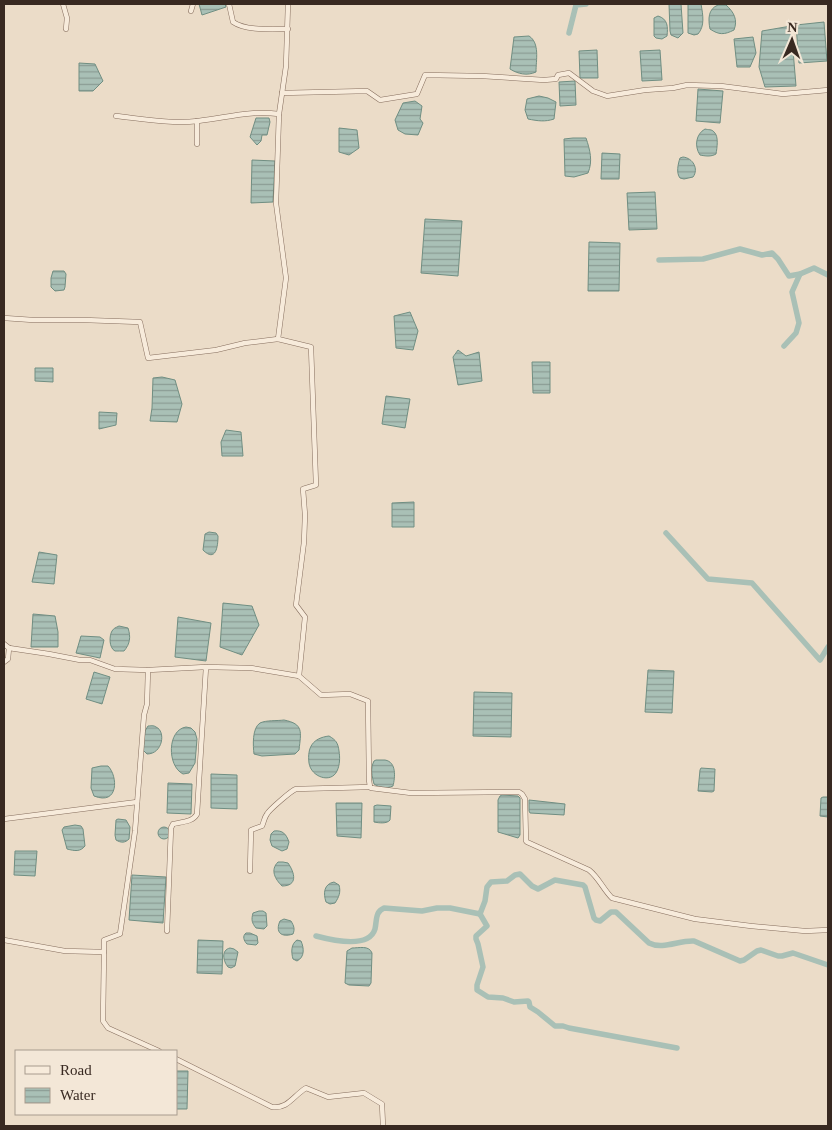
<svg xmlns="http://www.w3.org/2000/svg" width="832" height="1130" viewBox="0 0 832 1130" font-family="Georgia,serif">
<defs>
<pattern id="water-rules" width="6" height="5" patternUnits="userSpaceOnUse" patternTransform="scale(1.25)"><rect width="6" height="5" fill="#a9c0b6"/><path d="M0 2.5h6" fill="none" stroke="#8b9c94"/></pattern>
</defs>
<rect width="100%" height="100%" fill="#ebdcc8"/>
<g fill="url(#water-rules)" stroke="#708e82">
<polygon points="199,4 225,4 226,7 202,15"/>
<polygon points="669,4 681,4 683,33 678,38 671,35 670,31"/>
<path d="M 688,4 L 701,4 C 703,15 705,26 698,34 L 694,35 L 688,33 Z"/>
<path d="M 718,5 L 726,5 C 734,12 738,20 734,30 C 724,35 719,35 710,29 C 708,19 708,9 718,5 Z"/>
<path d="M 658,16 C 668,19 668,27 667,36 L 662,39 L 656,38 L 654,36 L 654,18 Z"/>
<polygon points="824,22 827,61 799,63 796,25"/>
<polygon points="791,26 796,86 765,87 759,67 762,31"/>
<path d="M 529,36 C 540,43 536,60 536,72 C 527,76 518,74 510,69 L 514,37 Z"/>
<polygon points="753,37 756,53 750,67 737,67 734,39"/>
<polygon points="597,50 598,78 580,78 579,51"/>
<polygon points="660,50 662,80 642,81 640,51"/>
<polygon points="79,63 95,64 103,81 93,91 79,91"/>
<polygon points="575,81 576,105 560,106 559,82"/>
<polygon points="698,89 723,91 720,123 696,121"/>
<path d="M 539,96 L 548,98 L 556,102 L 554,119 C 545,122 538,121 528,119 L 525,110 L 527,99 Z"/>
<polygon points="415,101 422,106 420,119 423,123 418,135 405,134 398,130 395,120 403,103"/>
<polygon points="256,118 269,118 270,122 267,135 262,135 261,141 257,145 250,137"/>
<polygon points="339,128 357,130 359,148 349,155 339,152"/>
<path d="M 705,129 C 708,130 712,129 714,132 C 719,136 717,148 716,154 C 711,157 705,156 700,155 C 694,146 696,134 705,129 Z"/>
<path d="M 573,138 L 586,138 C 590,150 593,161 588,173 L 574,177 L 565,176 L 564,139 Z"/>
<polygon points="602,153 620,154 619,179 601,179"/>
<path d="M 683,157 C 693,158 699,169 693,177 L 684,179 L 680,178 C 676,173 678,164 680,158 Z"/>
<polygon points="252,160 275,161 273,202 251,203"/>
<polygon points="655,192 657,229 629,230 627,193"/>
<polygon points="425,219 462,221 458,276 421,273"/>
<polygon points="589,242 620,243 619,291 588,291"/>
<polygon points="53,271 64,271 66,274 65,287 64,290 55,291 51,287 51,278"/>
<polygon points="410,312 418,331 413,350 396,348 394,316"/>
<polygon points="458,350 466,356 479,352 482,381 458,385 453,357"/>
<polygon points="532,362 550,362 550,393 533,393"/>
<polygon points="35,368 53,368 53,382 35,381"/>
<polygon points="162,377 175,380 182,404 177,422 150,421 152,408 153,378"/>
<polygon points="386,396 410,399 405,428 382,424"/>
<polygon points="99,412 117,413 116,425 99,429"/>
<polygon points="226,430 241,432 243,456 222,456 221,442"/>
<polygon points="414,502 414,527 392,527 392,503"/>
<path d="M 209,532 L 216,533 L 218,536 C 218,546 216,563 203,550 L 205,534 Z"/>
<polygon points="39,552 57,555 54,584 32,582"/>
<polygon points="223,603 252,606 259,625 242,655 220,647"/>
<polygon points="33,614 55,616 58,632 58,647 31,647"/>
<polygon points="178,617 211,623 206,661 175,657"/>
<path d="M 119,626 L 128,628 C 131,637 130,644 124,651 C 122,651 117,651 115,651 C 109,648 109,636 112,631 C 114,628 115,628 119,626 Z"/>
<polygon points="81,636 100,637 104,640 100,658 76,653"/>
<polygon points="648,670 674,671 672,713 645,712"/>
<polygon points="94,672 110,677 102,704 86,699"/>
<polygon points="474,692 512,693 511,737 473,736"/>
<path d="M 284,720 C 304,724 301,732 299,750 L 295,754 L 262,756 L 254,754 C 253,746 252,728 260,723 C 266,720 277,721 284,720 Z"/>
<path d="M 148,726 C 150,726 154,725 156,727 C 166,731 163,754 147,754 L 143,750 L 145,731 Z"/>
<path d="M 186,727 L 191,728 L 195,732 L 197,739 L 195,763 L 189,773 L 183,774 C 167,766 167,730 186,727 Z"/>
<path d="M 329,736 C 336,740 338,743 339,751 C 340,757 340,765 337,771 C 331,784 311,777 309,763 C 307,747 313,738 329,736 Z"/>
<path d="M 376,760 C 379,760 382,760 385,760 C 397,762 395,778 393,786 C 386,789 380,788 374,784 C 372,776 370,769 374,761 Z"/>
<path d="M 101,766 L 108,766 C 118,776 119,806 94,796 L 91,788 L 92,768 Z"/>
<polygon points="701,768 715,769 714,791 712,792 698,791 700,770"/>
<polygon points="211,774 237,775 237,809 211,808"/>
<polygon points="168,783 192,784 191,814 167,813"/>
<polygon points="502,795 518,796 520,798 520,835 518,838 498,832 498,800 500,796"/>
<polygon points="823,797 828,797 828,817 820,816 821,798"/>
<polygon points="529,800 565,804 564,815 530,813 529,811"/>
<polygon points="336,803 362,803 361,838 337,836"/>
<path d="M 377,805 L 391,806 L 390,820 C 387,824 379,823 374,822 L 374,806 Z"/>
<path d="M 118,819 L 126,820 L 130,827 L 129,839 C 125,843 121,843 116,840 L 115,835 L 116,820 Z"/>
<path d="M 75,825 L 81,826 L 83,829 L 85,846 C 80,852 75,851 67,849 L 62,830 L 64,827 Z"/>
<circle cx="164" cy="833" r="6"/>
<path d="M 274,831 C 283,830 286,834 289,842 L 287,849 L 282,851 L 272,846 L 270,840 L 271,834 Z"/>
<polygon points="15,851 37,851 35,876 14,875"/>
<path d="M 278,862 L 283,862 L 288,863 C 295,873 298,886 282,886 C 275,879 270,870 278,862 Z"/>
<polygon points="132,875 166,877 163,923 129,920"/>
<path d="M 334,882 L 339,885 C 341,892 339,897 335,903 L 330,904 L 326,902 C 323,893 324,884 334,882 Z"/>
<path d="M 259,911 L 263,911 L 266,913 L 267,926 L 264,929 L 256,928 C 252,923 251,920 253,913 Z"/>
<path d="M 284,919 L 291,921 C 294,926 295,929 293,934 C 281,938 275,932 280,921 Z"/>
<path d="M 246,933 L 250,933 L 257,936 L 258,943 L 256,945 L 247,944 C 244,941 242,936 246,933 Z"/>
<polygon points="198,940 223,941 222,974 197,973"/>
<path d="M 297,940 L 301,941 C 304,948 305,957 297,961 L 293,959 C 291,952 291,944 297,940 Z"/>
<path d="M 230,948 L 234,949 L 238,952 L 235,966 L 231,968 L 228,967 C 223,961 221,950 230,948 Z"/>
<path d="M 352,948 C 359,948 369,945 372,953 L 371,983 L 369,986 L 349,985 L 345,983 L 347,951 Z"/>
<polygon points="176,1071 188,1071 187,1109 176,1109"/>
</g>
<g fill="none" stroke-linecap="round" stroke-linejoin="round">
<g stroke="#a9c0b6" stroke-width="5.5">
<polyline points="569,33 576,5 586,4"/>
<polyline points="659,260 703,259 740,249 762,255 772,253 778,259 789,276 800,274 814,268 828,275"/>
<polyline points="784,346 796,333 799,323 792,292 800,274"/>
<polyline points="666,533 708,579 752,583 820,660 828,647"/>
<polyline points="480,914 487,926 476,936 476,939 478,944 483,967 477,985 477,990 488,997 503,998 514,1002 528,1001 529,1002 530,1007 538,1012 555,1026 563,1026 569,1028 677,1048"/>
<path d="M 316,936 C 331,940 369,949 375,929 C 377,920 375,912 384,908 L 422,911 L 437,908 L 450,908 L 480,914 L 485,901 L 487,887 L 491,882 L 507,881 L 515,875 L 520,874 L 532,886 L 538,889 L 555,880 L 583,885 L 585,887 L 594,918 L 596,920 L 600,921 L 611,912 L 616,912 L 649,943 C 663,950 679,940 694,941 L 740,961 L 744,960 L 757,951 L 761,950 L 778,956 L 782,956 L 793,953 L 828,965"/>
</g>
<g stroke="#866e5e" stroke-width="5.5">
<g id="minor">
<polyline points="63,4 67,18 66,29"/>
<path d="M 229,4 L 233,22 C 246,31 272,29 288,29"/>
<path d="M 288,4 L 286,66 L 279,114 L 276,203 L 286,278 L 278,339 L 311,347 L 316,485 L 303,489 L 305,515 L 304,542 L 296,605 L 305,617 L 299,676 L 321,695 L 350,694 L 368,701 L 369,780 L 370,787 L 371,788 L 411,793 L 519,792 L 522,794 L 525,799 L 526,841 L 527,842 L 589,870 C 599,878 603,889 612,898 L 695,919 L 751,926 L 805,931 L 828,930"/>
<polyline points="191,11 193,4"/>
<polyline points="282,93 367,91 380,100 417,94 425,75 482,76 544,80 556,79 558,75 569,73 593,91 607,96 645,90 673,88 687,85 721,86 783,94 828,90"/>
<path d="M 116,116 C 143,119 171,124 198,121 C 226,118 250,110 279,114"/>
<polyline points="197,121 197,144"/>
<polyline points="4,318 33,320 84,320 140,322 148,358 216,350 245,343 278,339"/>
<polyline points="4,644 9,648 49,654 80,660 90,660 115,669 148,670 206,667 251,668 299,676"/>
<polyline points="4,662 8,659 9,648"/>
<polyline points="4,819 137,802"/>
<path d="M 250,871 L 251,830 L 262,826 C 264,822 264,818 267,814 C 269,810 292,790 296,789 L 370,787"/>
<path d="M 167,931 L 171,828 L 173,824 C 181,822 193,822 197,814 L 206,667"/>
<polyline points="4,940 65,951 104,952 104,940 120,934 135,831 144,715 147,704 148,670"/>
<polyline points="104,952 103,1021 108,1028 159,1051"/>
<path d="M 176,1059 L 272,1107 C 288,1109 293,1096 306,1088 L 328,1097 L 364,1093 L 382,1104 L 383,1126"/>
</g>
</g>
<use href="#minor" stroke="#f7ebdb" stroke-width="4.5"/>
</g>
<rect width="832" height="1130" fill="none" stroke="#382921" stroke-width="10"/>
<rect x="15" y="1050" width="162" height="65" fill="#f3e7d7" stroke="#a89b8e"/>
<rect x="25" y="1066" width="25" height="8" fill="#f7ebdb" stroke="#a89b8e"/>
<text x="60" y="1075" font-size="15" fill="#382921">Road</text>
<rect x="25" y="1088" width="25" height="15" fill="url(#water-rules)" stroke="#a89b8e"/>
<text x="60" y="1100" font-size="15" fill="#382921">Water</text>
<g transform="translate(792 40) rotate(2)" stroke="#f3e7d7" stroke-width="4" paint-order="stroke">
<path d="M0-4L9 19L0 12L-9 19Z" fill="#382921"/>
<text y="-8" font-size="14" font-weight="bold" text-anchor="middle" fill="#382921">N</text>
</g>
</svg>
